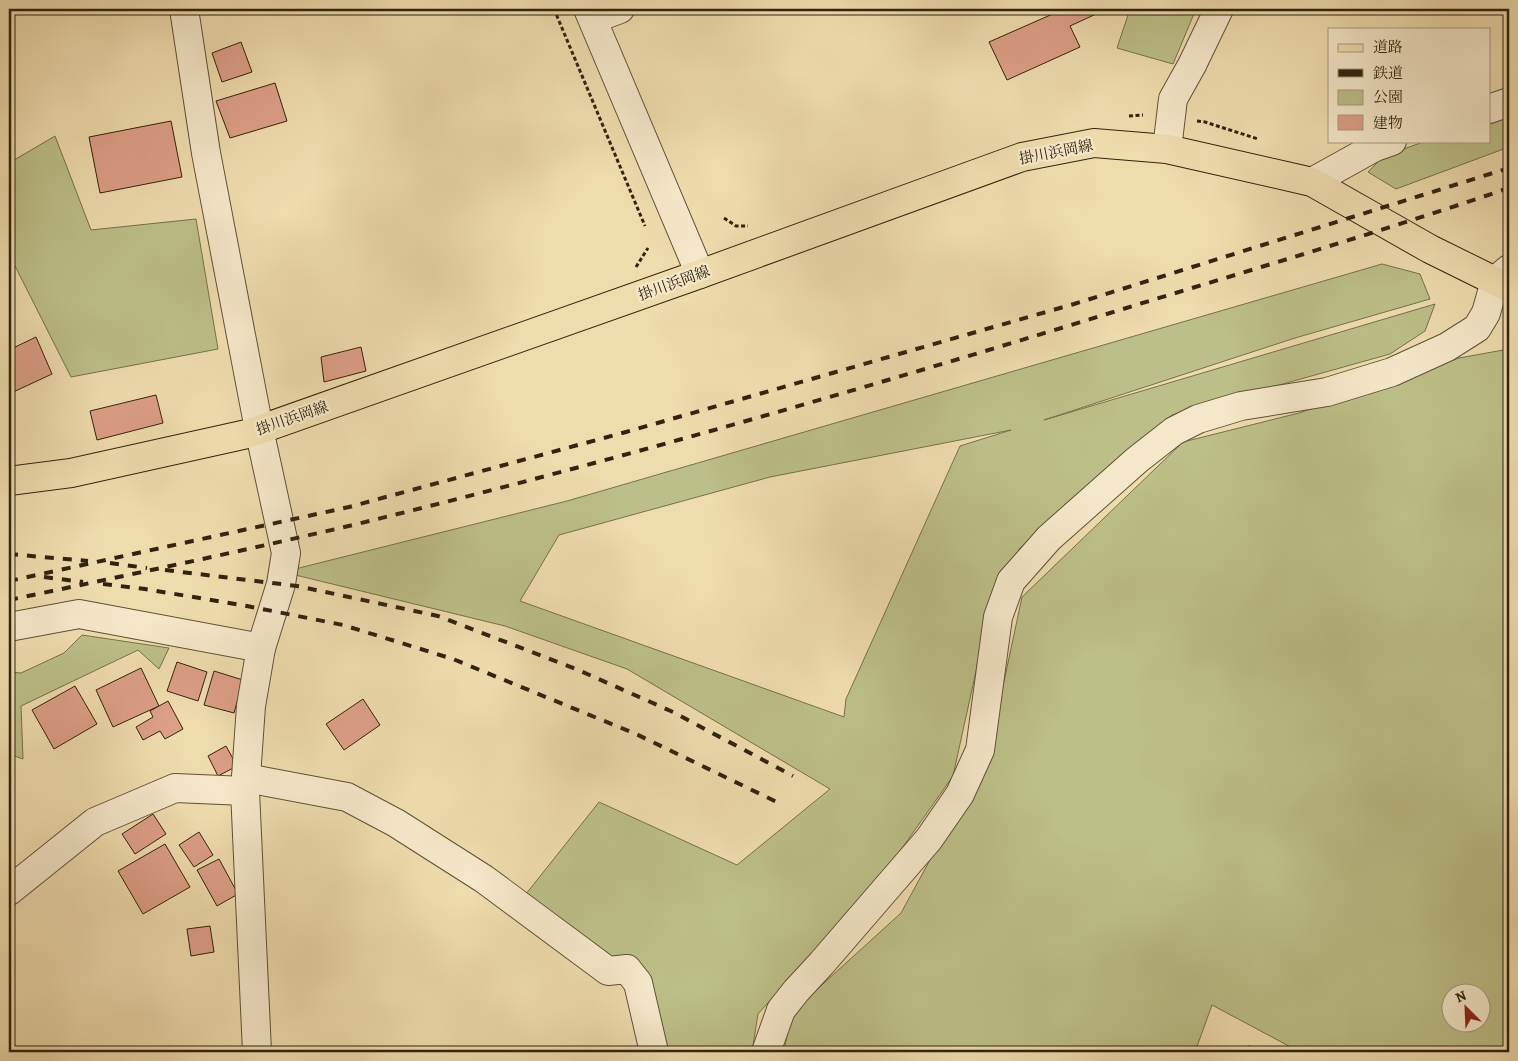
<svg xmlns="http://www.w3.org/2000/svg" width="1518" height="1061" viewBox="0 0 1518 1061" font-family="Alegreya,'Noto Serif JP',serif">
<rect width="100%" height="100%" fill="#efdcad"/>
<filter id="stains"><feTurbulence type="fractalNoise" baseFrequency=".004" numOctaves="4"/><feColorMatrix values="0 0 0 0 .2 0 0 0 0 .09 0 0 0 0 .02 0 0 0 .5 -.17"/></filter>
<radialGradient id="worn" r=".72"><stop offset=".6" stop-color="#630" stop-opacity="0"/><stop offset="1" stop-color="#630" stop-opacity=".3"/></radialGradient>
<g fill="#bcbf87" stroke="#76714b" fill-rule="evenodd">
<polygon points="1130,9 1196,9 1173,64 1117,48"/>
<polygon points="1509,112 1509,147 1396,189 1368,172 1384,156 1426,141 1489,141 1489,119"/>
<polygon points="55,136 91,230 196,219 218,349 71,377 9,254 9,163"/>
<path d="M 1382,264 L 1420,274 L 1430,299 L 1295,338 L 1044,420 L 1435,304 L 1425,331 L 1390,354 L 1172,415 L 1020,548 L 994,589 L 953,776 L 888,868 L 758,1014 L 752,1052 L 655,1052 L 627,969 L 518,904 L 599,802 L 737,865 L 830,789 L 627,669 L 505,626 L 283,572 L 567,501 ZM 1011,430 L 960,446 L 846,699 L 844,717 L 520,601 L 559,535 L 770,477 Z"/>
<path d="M 1509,349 L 1509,1052 L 1300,1052 L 1212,1005 L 1195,1052 L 784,1052 L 791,1013 L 901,913 L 989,752 L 1022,597 L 1183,442 L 1299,413 L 1459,358 ZM 1450,994 L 1480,994 L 1480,1024 L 1450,1024 Z"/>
<polygon points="82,635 169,648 159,669 138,650 21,706 23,759 9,754 9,672 21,673 64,653"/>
</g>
<g fill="#dd9f87" stroke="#31230f">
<polygon points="1064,9 1107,9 1070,26 1080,47 1007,80 989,42"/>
<polygon points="241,42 252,72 222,82 212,53"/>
<polygon points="275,83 287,121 230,138 216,101"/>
<polygon points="171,121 182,177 100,193 89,137"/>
<polygon points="36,337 52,374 9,394 9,350"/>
<polygon points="361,347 366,371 324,382 321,357"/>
<polygon points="156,395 163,423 97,440 90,411"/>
<polygon points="177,662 207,672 198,701 167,691"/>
<polygon points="141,668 159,706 113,727 96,690"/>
<polygon points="214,671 243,680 234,713 204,705"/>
<polygon points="75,686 97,724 54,749 32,710"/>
<polygon points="363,699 380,725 344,750 326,724"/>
<polygon points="168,701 183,729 165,739 160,731 143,740 136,727 153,717 150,711"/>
<polygon points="226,746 237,766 218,776 208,756"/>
<polygon points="153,814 166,834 135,854 122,834"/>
<polygon points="199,832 213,855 194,867 179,845"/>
<polygon points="165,844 190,887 143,914 118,871"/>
<polygon points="219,859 238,894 217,906 197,870"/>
<polygon points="210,926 214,952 191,956 187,929"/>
</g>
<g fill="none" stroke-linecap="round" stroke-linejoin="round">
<g stroke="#605136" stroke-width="30">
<g id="minor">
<polyline points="184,9 206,153 259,429 286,553 281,584 261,648 251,706 245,791"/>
<polyline points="588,9 700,274"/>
<polyline points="593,19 620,9"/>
<polyline points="1489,109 1509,102"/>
<polyline points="1167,149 1173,99 1192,65 1219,9"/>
<polyline points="1312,182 1375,147 1392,141"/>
<polyline points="9,627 79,614 261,648"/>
<polyline points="246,778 347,797 396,823 484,879 608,971 627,969 638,983 654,1052"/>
<polyline points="9,891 95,822 175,788 245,791 257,1052"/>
<polyline points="766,1052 781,1010 796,991 821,964 929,839 960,794 980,750 998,617 1011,581 1049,538 1137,460 1174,431 1198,419 1241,406 1327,392 1392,372 1447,347 1477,328 1486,313 1495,281 1509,269"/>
</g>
</g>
<g stroke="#31230f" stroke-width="30">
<polyline id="major" points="9,481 71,473 247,434 700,274 1022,157 1094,143 1167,149 1312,182 1430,249 1509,288"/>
</g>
<g stroke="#31230f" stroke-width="3" stroke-dasharray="4 2.5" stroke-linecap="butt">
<polyline points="554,9 645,226"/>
<polyline points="1129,116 1143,115"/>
<polyline points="1197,121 1205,122 1258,139"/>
<polyline points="724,218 736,226 748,226"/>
<polyline points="636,267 648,248"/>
</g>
<use href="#minor" stroke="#f5e8ca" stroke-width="28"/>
<use href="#major" stroke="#efdcad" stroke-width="28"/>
<g stroke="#31230f" stroke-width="4" stroke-dasharray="9 9" stroke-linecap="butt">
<polyline points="9,554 88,561"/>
<polyline points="110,563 147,568"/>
<polyline points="165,570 297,586 438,616 576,669 673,712 793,776"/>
<polyline points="44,577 83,582"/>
<polyline points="9,581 349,507 626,432 1074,304 1509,168"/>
<polyline points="103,584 145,589 247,606 343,625 453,659 636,734 781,804"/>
<path d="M 9,600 C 124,576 238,552 353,525 C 616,461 877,385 1136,305 C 1261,267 1386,230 1509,188"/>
<polyline points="1248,1047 1257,1052"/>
</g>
</g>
<g text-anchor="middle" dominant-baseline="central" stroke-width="4.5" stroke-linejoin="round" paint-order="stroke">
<g font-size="15" fill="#31230f" stroke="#f5e8ca">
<text transform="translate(1056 152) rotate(-11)">掛川浜岡線</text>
<text transform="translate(674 283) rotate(-20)">掛川浜岡線</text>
<text transform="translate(292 418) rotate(-19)">掛川浜岡線</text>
</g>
</g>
<rect width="1518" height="1061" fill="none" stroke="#efdcad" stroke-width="30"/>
<rect x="10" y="10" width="1498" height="1041" fill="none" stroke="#31230f" stroke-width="2.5"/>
<rect x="15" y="15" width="1488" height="1031" fill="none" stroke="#31230f"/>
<rect x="1328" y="28" width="162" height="115" fill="#f5e8ca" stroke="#a7997f"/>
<rect x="1338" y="44" width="25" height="8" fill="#efdcad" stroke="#a7997f"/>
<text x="1373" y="52" font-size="15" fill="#31230f">道路</text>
<rect x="1338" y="69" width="25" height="8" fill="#31230f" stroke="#a7997f"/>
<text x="1373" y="78" font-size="15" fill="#31230f">鉄道</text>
<rect x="1338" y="90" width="25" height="15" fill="#bcbf87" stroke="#a7997f"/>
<text x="1373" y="102" font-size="15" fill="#31230f">公園</text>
<rect x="1338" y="115" width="25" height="15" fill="#dd9f87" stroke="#a7997f"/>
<text x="1373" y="128" font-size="15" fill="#31230f">建物</text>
<g transform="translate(1466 1008) rotate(336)"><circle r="24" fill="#f5e8ca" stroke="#a7997f"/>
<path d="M0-4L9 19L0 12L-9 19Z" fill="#8f2418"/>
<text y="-8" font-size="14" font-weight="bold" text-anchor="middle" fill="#31230f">N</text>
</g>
<rect width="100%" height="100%" filter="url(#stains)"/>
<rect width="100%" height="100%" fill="url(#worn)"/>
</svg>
